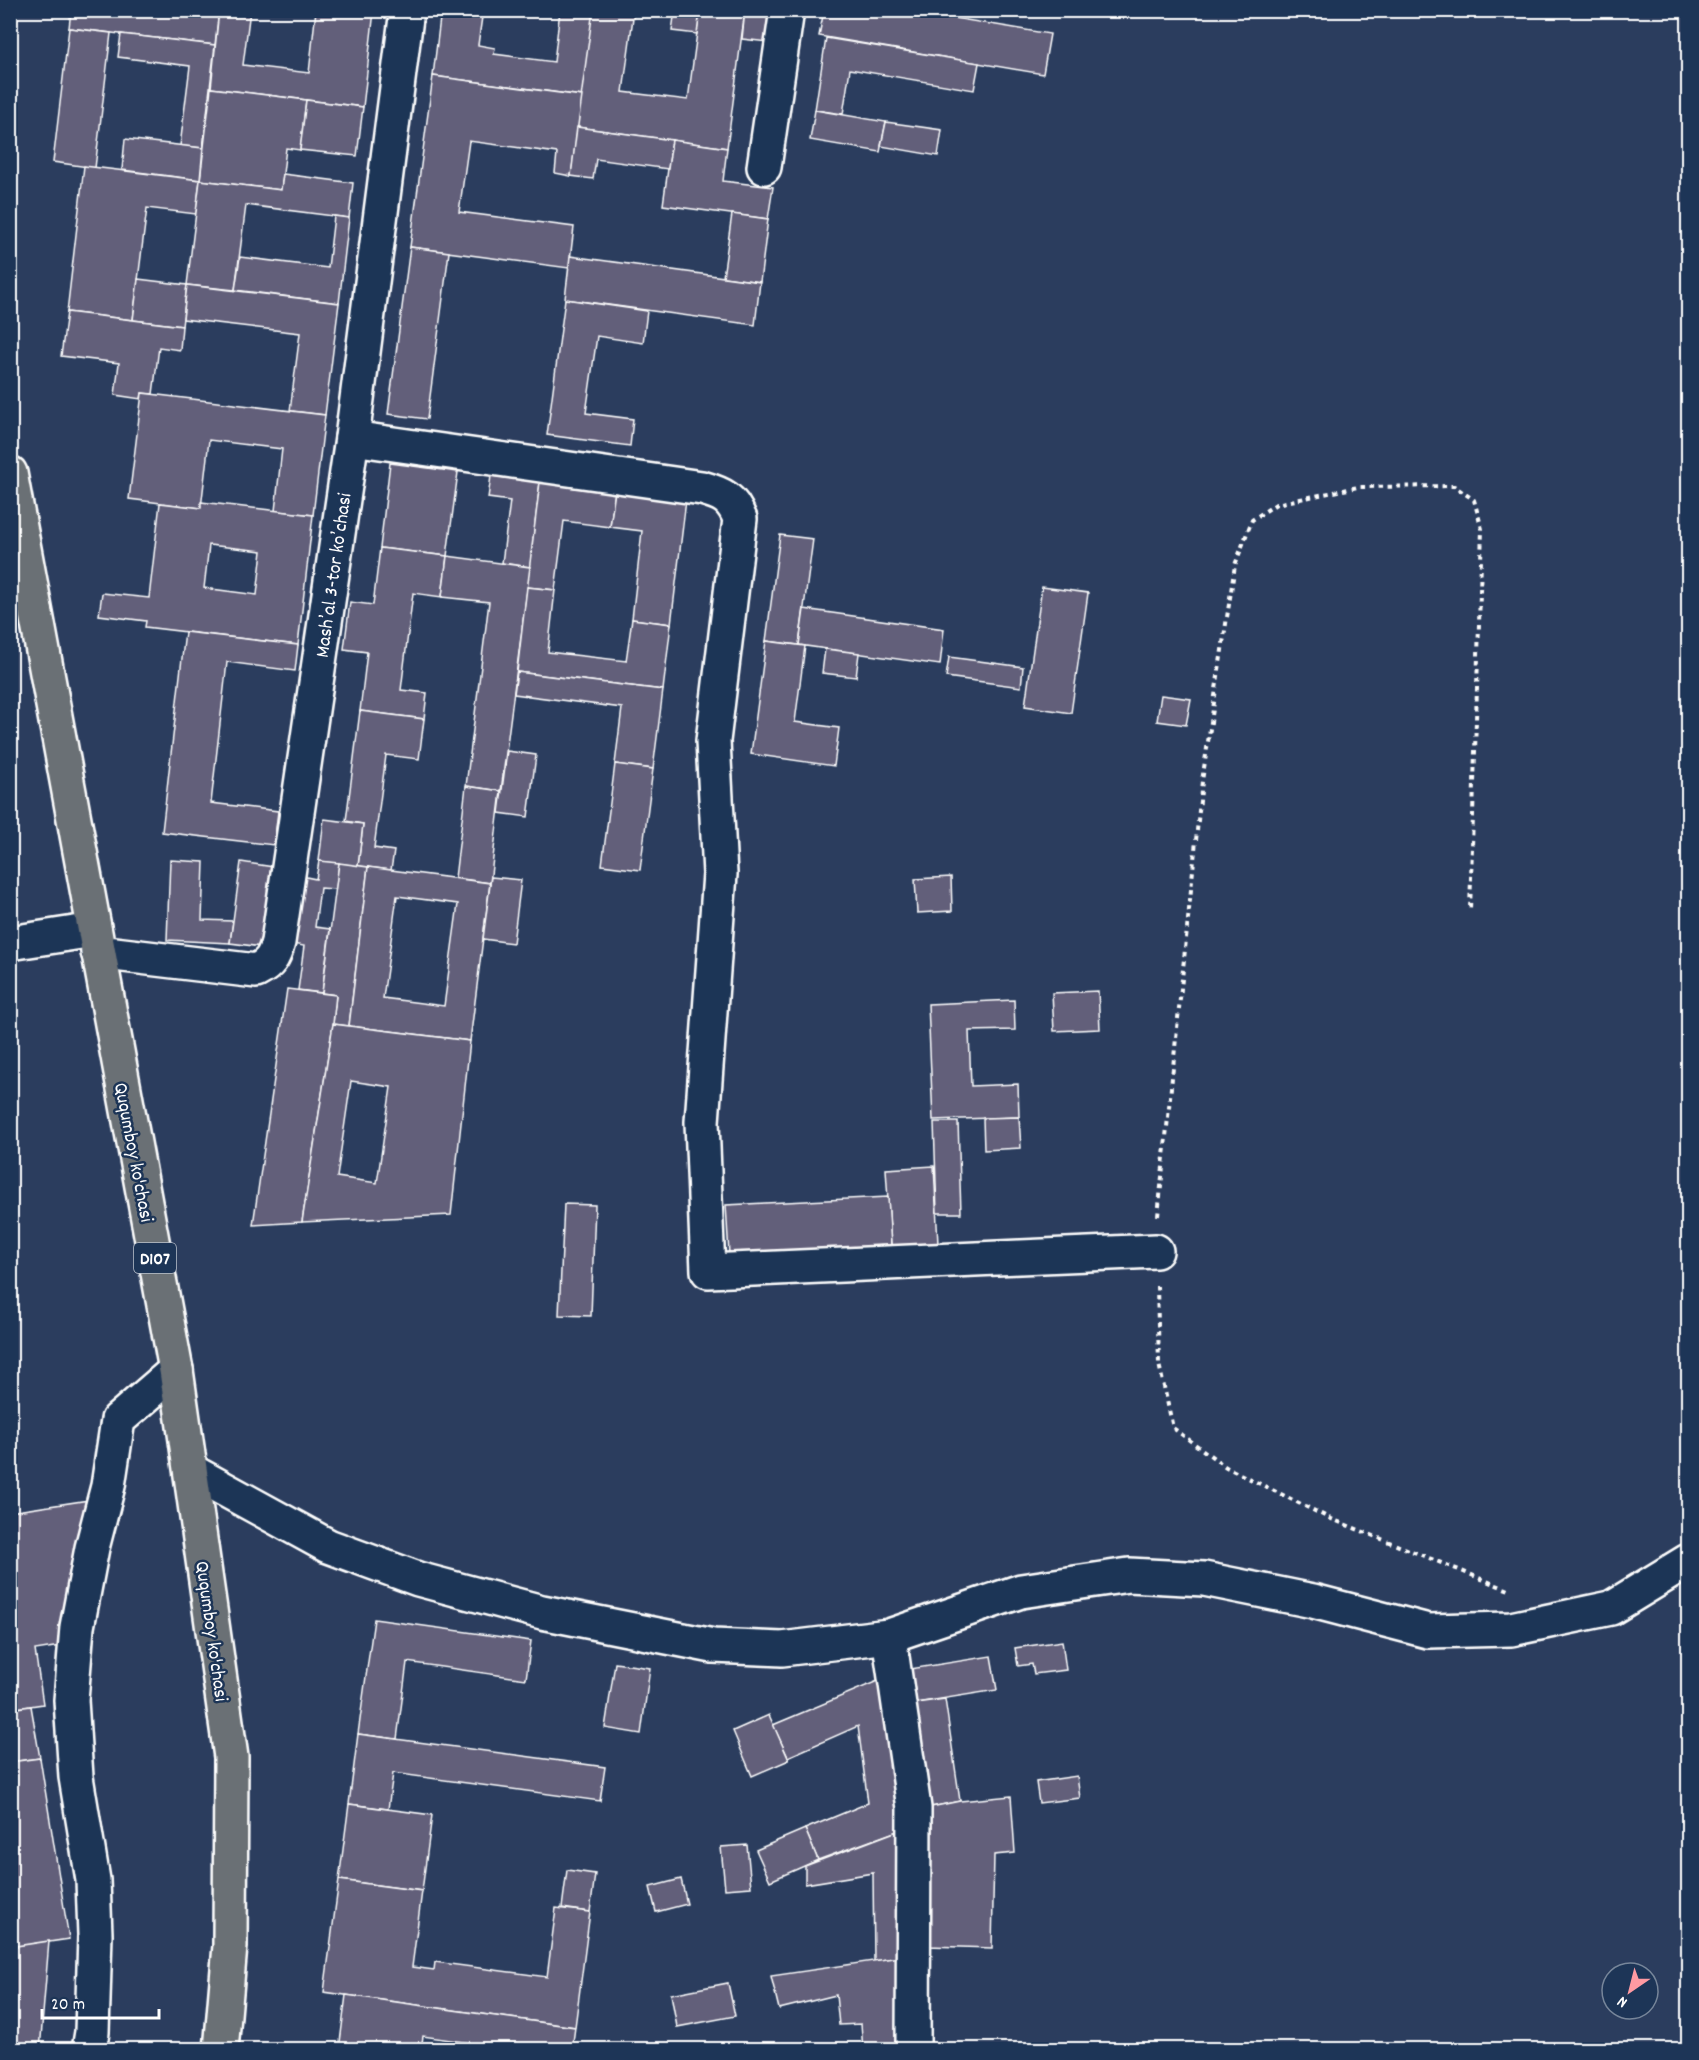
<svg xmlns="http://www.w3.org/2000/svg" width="1699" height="2060" viewBox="0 0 1699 2060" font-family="Dekko,sans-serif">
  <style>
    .building { fill: #625e7a; stroke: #fff; stroke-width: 1.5; fill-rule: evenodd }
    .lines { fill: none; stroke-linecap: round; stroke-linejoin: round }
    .minor-casing { stroke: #fff; stroke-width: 38 }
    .major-casing { stroke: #fff; stroke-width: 38 }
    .path { stroke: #fff; stroke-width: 4; stroke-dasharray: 4.5 4.5; stroke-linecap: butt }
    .minor { stroke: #1d3557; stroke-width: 33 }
    .major { stroke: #6a7074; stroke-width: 33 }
    .labels { text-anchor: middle; stroke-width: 5; stroke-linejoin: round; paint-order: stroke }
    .shield { fill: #1d3557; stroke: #bbc2cd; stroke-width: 1.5 }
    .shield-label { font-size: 18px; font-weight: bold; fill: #fff }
    .street-label { font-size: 20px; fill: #fff; stroke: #1d3557 }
  </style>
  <rect width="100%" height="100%" fill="#2b3d5e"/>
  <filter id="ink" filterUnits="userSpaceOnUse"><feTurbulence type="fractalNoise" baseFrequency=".0167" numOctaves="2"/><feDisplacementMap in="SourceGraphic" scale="12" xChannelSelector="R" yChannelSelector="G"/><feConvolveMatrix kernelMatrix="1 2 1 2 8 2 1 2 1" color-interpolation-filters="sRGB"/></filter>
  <g filter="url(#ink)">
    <!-- building -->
    <g class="building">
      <path d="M71,10H219L215,45L69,28Z"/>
      <path d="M219,10H250L243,65L309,73L316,10L374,11L363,107L211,88Z"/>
      <path d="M441,10H483L478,45L495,48L494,54L554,62L560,10L593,14L582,96L433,76Z"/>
      <path d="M593,10H634L623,92L688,100L700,10H745L727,148L577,127Z"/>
      <path d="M675,10H700L697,34L672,31Z"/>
      <path d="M745,10H772L768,42L742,39Z"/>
      <path d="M824,10H906L1050,34L1043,74L819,36Z"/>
      <path d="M69,28L111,33L95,168L53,162Z"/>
      <path d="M121,34L215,45L203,148L180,146L190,66L118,57Z"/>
      <path d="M826,38L979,63L974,90L850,69L843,114L815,110Z"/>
      <path d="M433,76L582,96L571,176L555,173L557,153L469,141L459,212L574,227L569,268L410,247Z"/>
      <path d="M211,88L306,100L300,150L286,148L281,190L200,180Z"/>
      <path d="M306,100L363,107L357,156L300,150Z"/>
      <path d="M815,110L886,122L880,152L810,140Z"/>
      <path d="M886,122L942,130L938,156L881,146Z"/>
      <path d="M577,127L672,140L668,169L596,159L593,179L571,176Z"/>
      <path d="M125,139L203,148L200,180L122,170Z"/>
      <path d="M672,140L727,148L723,181L773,187L768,219L663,205Z"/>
      <path d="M84,166L200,180L196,214L147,208L133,320L67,312Z"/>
      <path d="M283,174L353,183L349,218L246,205L235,290L187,285L200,180L281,190Z"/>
      <path d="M732,214L768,219L760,282L723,277Z"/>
      <path d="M334,216L349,218L339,303L235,290L240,257L328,268Z"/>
      <path d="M410,247L449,252L427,419L388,414Z"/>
      <path d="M570,256L760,282L755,325L565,299Z"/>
      <path d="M138,279L187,285L182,326L133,320Z"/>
      <path d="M187,285L339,303L325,415L290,411L300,333L183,319Z"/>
      <path d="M565,299L647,311L643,343L597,336L586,413L633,419L630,446L547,435Z"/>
      <path d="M67,312L182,326L180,350L159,347L153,394L142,393L141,399L115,395L119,363L61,356Z"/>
      <path d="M142,393L325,415L313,515L275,511L282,449L209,440L201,508L129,499Z"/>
      <path d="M390,463L458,472L447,556L380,548Z"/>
      <path d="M491,476L540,482L530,567L502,563L510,501L488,498Z"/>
      <path d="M540,482L615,491L610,527L564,521L555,590L527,587Z"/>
      <path d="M615,491L686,500L671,624L632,619L642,531L610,527Z"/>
      <path d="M201,502L313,515L298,645L145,627L146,621L99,615L102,593L149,598L160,503L201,508ZM209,545L262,551L257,595L204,588Z"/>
      <path d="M780,535L813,539L799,645L766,641Z"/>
      <path d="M380,548L447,556L442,597L413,593L401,690L427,693L424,719L360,711L367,652L344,649L350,602L373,605Z"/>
      <path d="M447,556L530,567L501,791L466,786L489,602L442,597Z"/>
      <path d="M527,587L555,590L548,652L626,661L632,619L671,624L663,690L517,672Z"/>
      <path d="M1042,587L1088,593L1071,713L1025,706Z"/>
      <path d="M804,609L944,629L940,665L799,645Z"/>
      <path d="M185,632L298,645L295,671L227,662L211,803L278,811L274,845L162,832Z"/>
      <path d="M766,641L805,646L795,722L839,728L834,766L751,754Z"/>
      <path d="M825,649L859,653L856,677L822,673Z"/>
      <path d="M949,657L1023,667L1021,687L946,677Z"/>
      <path d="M517,672L663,690L653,769L615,764L622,708L514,694Z"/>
      <path d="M1161,695L1191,699L1186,725L1157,721Z"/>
      <path d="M360,711L424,719L419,759L386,755L374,848L394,851L391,870L358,866L363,824L346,821Z"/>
      <path d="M507,751L536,755L528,817L499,813Z"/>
      <path d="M615,764L653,769L640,870L602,865Z"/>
      <path d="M466,786L501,791L490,883L455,878Z"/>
      <path d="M324,819L363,824L358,866L319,861Z"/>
      <path d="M170,860L204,862L202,920L233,921L230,943L167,940Z"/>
      <path d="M319,861L339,863L336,889L320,888L315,927L330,929L322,993L298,990L304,946L292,944L301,876L316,879Z"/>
      <path d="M241,862L280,868L270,948L230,943Z"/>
      <path d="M339,863L368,867L349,1026L333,1024L336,995L322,993Z"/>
      <path d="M368,867L490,883L470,1041L349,1026ZM397,896L458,904L444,1006L383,998Z"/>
      <path d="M491,877L521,880L513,943L483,939Z"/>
      <path d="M951,877L952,911L917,913L915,879Z"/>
      <path d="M287,989L336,995L333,1024L302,1222L253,1225Z"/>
      <path d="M1098,991L1100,1029L1054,1031L1052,993Z"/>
      <path d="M1014,1000L1015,1030L969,1031L971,1086L1018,1084L1019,1117L933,1120L928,1004Z"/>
      <path d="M333,1024L470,1041L451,1215L302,1222ZM351,1081L391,1087L377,1183L337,1177Z"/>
      <path d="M1019,1117L1021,1148L984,1150L983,1118Z"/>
      <path d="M934,1122H958L961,1213H937Z"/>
      <path d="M934,1166L938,1244L891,1246L886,1169Z"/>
      <path d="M888,1197L891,1246L729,1254L726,1205Z"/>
      <path d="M564,1204L595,1205L591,1316L559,1315Z"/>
      <path d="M89,1500L60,1646L35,1650L43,1704L10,1709V1512Z"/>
      <path d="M374,1619L531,1641L526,1679L407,1662L397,1739L358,1734Z"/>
      <path d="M1062,1641L1066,1670L1034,1674L1032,1664L1018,1666L1015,1648Z"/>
      <path d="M991,1656L997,1690L916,1703L910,1669Z"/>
      <path d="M615,1663L650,1668L641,1734L605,1728Z"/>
      <path d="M880,1680L900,1830L818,1860L805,1829L868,1803L858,1726L788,1757L773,1725Z"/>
      <path d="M945,1699L960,1801L931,1807L916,1703Z"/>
      <path d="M31,1706L40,1758L10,1762V1709Z"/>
      <path d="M769,1715L789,1760L752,1776L733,1731Z"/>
      <path d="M358,1734L605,1767L600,1801L393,1773L388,1809L349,1804Z"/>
      <path d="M40,1758L69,1939L16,1947L10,1912V1762Z"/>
      <path d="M1077,1776L1080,1798L1039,1803L1036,1782Z"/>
      <path d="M1011,1796L1015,1853L994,1855L992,1948L928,1946L931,1807L960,1801Z"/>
      <path d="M349,1804L432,1815L422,1891L339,1880Z"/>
      <path d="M805,1829L818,1860L770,1881L756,1850Z"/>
      <path d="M900,1830V1957L874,1961L873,1873L805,1884V1866Z"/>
      <path d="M747,1845L751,1887L725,1889L721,1847Z"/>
      <path d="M567,1870L595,1874L590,1912L562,1908Z"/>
      <path d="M681,1879L687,1904L656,1912L650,1887Z"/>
      <path d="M339,1880L422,1891L412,1967L434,1970L435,1962L547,1977L556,1908L590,1912L575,2027L324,1992Z"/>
      <path d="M49,1941L40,2050H10V1947Z"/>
      <path d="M900,1957L903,2050H863L861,2024L839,2025L836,1995L779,2009L771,1976Z"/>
      <path d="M728,1983L735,2016L677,2027L671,1994Z"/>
      <path d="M346,1995L575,2027L572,2050H520L423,2036L421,2050H339Z"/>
      <path d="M708,2045V2050H678L677,2048Z"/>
    </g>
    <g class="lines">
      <defs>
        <g id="minor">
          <path d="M764,167L787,10"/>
          <path d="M352,438L702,488C723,494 732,498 740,519L713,741L720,874L702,1122L708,1271L1156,1251"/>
          <path d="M10,943L94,930"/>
          <path d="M98,952L256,971C270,964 274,957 278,942L352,438L407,10"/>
          <path d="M191,1471L328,1546L418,1579L542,1612L713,1646L782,1649L889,1636L1021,1591L1129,1575L1204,1579L1313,1601L1428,1631L1511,1629L1611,1608L1688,1561"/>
          <path d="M889,1636L914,1808L913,2050"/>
          <path d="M89,2050L92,2032L95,1935L93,1880L76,1777L71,1700L77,1627L92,1548L108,1486L118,1420L176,1370"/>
        </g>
        <path id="major" d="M10,473L176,1370L231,1757L230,1946L221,2050"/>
      </defs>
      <!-- minor casing -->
      <use href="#minor" class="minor-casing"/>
      <!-- major casing -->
      <use href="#major" class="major-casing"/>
      <!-- path -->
      <g class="path">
        <path d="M1158,1216L1202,781L1235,565L1252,520L1276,504L1358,487L1454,486L1474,500L1482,529L1470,910"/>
        <path d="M1157,1286L1159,1364L1173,1428L1226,1467L1329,1518L1509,1590"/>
      </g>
      <!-- minor -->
      <use href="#minor" class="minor"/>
      <!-- major -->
      <use href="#major" class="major"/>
    </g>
  </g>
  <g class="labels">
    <!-- shield labels -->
    <rect class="shield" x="134" y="1243" width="42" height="30" rx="4.5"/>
    <g class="shield-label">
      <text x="155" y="1264">D107</text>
    </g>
    <!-- street labels -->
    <g class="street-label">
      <text transform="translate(332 575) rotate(-82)" y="7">Mashʼal 3-tor koʼchasi</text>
      <text transform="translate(135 1152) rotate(79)" y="7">Ququmboy ko'chasi</text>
      <text transform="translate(213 1631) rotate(82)" y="7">Ququmboy ko'chasi</text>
    </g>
  </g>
  <!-- margin -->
  <rect width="1699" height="2060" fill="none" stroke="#1d3557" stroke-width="36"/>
  <rect x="18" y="18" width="1663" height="2024" fill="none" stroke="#fff" stroke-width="2" filter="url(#ink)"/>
  <!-- north arrow -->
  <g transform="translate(1630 1991) rotate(215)"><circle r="28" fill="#1d3557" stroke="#77869a" stroke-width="1.5"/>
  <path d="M0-4.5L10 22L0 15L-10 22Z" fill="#ff9aa2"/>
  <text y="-9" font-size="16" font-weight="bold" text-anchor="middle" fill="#ffffff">N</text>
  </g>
  <!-- scale -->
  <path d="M42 2009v9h117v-9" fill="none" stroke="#ffffff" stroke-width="3"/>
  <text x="51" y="2009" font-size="18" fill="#ffffff" stroke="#1d3557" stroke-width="4.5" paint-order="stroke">20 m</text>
</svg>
